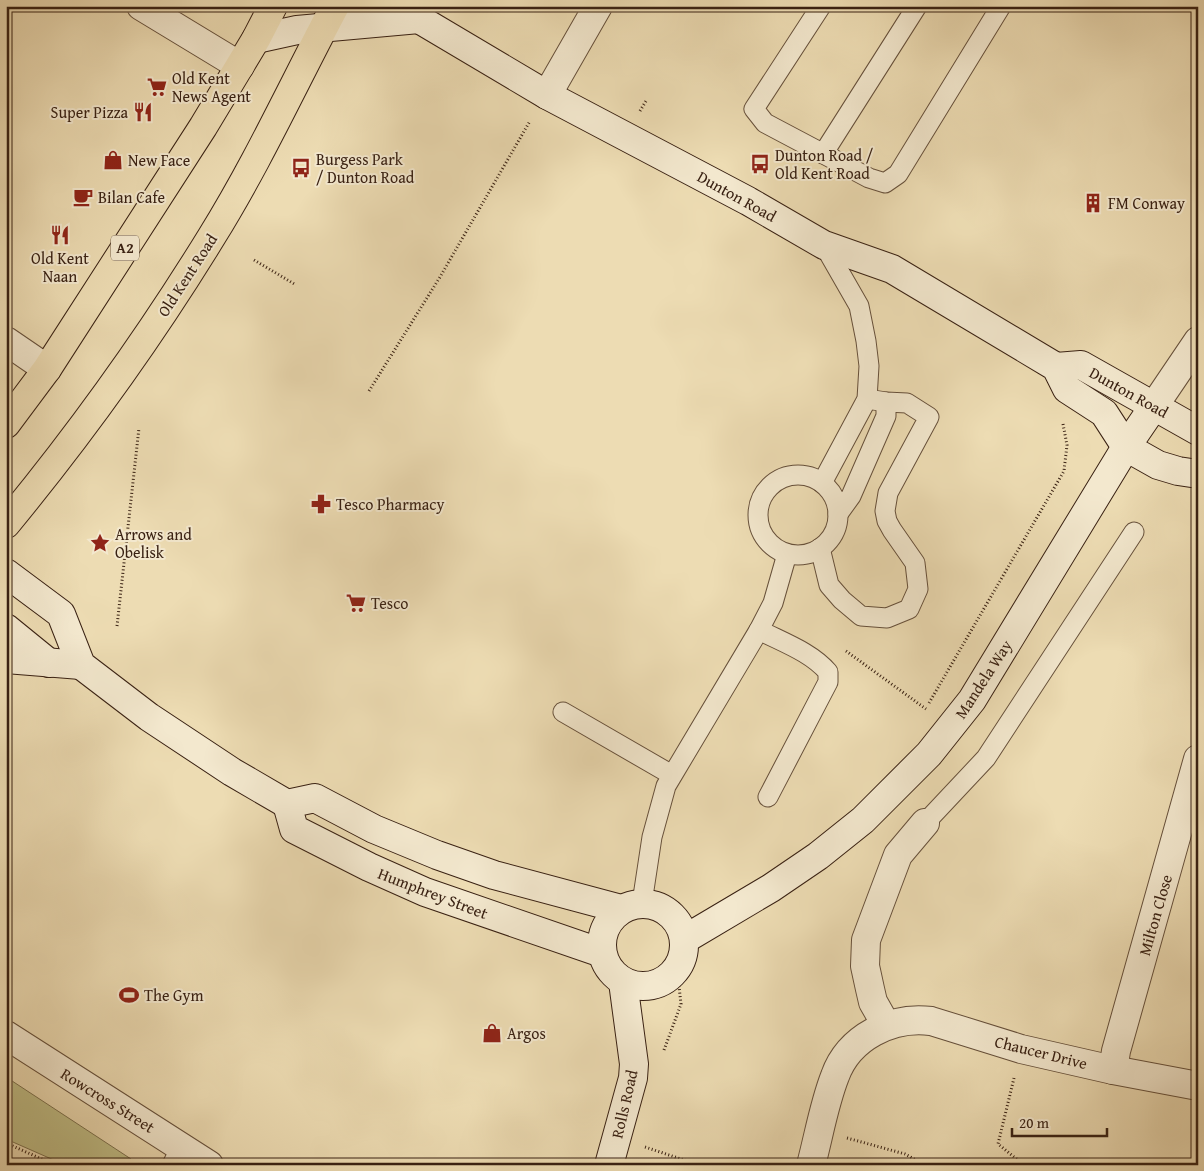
<svg xmlns="http://www.w3.org/2000/svg" width="1204" height="1171" viewBox="0 0 1204 1171" font-family="'Gentium Book Plus',serif">
  <style>
    .green { fill: #c0be87; stroke: #7c704d }
    .lines { fill: none; stroke-linecap: round; stroke-linejoin: round }
    .service-casing { stroke: #66503b; stroke-width: 21 }
    .minor-casing { stroke: #66503b; stroke-width: 30 }
    .tertiary-casing { stroke: #66503b; stroke-width: 30 }
    .secondary-casing { stroke: #392113; stroke-width: 30 }
    .trunk-casing { stroke: #392113; stroke-width: 30 }
    .path { stroke: #392113; stroke-width: 3; stroke-dasharray: 1 2.5; stroke-linecap: butt }
    .service { stroke: #f3e8ce; stroke-width: 19 }
    .minor { stroke: #f3e8ce; stroke-width: 28 }
    .tertiary { stroke: #f3e8ce; stroke-width: 28 }
    .secondary { stroke: #f3e8ce; stroke-width: 28 }
    .trunk { stroke: #eddcb3; stroke-width: 28 }
    .labels { text-anchor: middle; stroke-width: 4; stroke-linejoin: round; paint-order: stroke }
    .shield { fill: #f3e8ce; stroke: #715d4b; stroke-width: 1 }
    .shield-label { font-size: 15px; font-weight: bold; fill: #392113 }
    .poi-label { font-size: 16px; fill: #392113; stroke: #f3e8ce; text-anchor: start }
    .street-label { font-size: 16px; fill: #392113; stroke: #f3e8ce }
  </style>
  <rect width="100%" height="100%" fill="#eddcb3"/>
  <filter id="stains"><feTurbulence type="fractalNoise" baseFrequency=".004" numOctaves="4"/><feColorMatrix values="0 0 0 0 .2 0 0 0 0 .09 0 0 0 0 .02 0 0 0 .5 -.17"/></filter>
  <radialGradient id="worn" r=".72"><stop offset=".6" stop-color="#630" stop-opacity="0"/><stop offset="1" stop-color="#630" stop-opacity=".3"/></radialGradient>
  <!-- green -->
  <path class="green" d="M6,1077L131,1159L56,1161L6,1139Z"/>
  <g class="lines">
    <defs>
      <g id="service">
        <path d="M821,6L754,109L765,123L869,178L885,183L898,174L1001,6"/>
        <path d="M823,154L917,6"/>
        <circle cx="798" cy="515" r="40"/>
        <path d="M822,483L867,399L869,366L866,341L859,306L824,245"/>
        <path d="M838,514L851,496L886,416V402"/>
        <path d="M820,548L829,585L842,600L861,616L887,618L909,609L918,589L915,563L892,530L887,521L885,511L888,493L929,417L907,403L886,402L867,399"/>
        <path d="M759,630C782,642 811,652 828,672V682L768,797"/>
        <path d="M563,712L672,775"/>
        <path d="M925,823L986,758L1134,532"/>
        <path d="M642,903L652,837L666,786L759,630L773,603L787,554"/>
        <path d="M172,1165L181,1147"/>
      </g>
      <g id="minor">
        <path d="M141,6L240,66"/>
        <path d="M547,95L598,6"/>
        <path d="M6,341L47,369"/>
        <path d="M886,1025L873,1002L870,989L865,966L866,940L898,855L925,823"/>
        <path d="M6,1035L209,1165"/>
        <path d="M1113,1070L1116,1051L1198,759"/>
        <path d="M811,1165C819,1135 824,1104 835,1076C849,1037 892,1016 931,1021L1021,1049L1113,1070L1198,1086"/>
      </g>
      <path id="tertiary" d="M1154,406L1198,341"/>
      <g id="secondary">
        <path d="M411,6L419,19L547,95L748,201L824,245L892,269L1056,367L1067,389L1104,413L1126,447L1158,465L1178,471L1198,474"/>
        <path d="M256,39L297,30L419,19"/>
        <path d="M1056,367L1081,365L1198,431"/>
        <path d="M6,573L61,614L81,665L149,717L232,772L287,804L315,798L374,829L437,855L494,875L621,909"/>
        <path d="M6,628L49,663"/>
        <path d="M6,659L81,665"/>
        <path d="M287,804L294,829L369,867L425,892L602,953"/>
        <circle cx="643" cy="945" r="41"/>
        <path d="M685,939L771,888L818,856L863,820L929,754L972,700L1126,447L1154,406"/>
        <path d="M609,1165L633,1078L634,1064L623,982"/>
      </g>
      <g id="trunk">
        <path d="M6,424L47,369L203,127L256,39L273,6"/>
        <path d="M6,524C81,433 150,337 212,236C258,162 294,83 335,6"/>
      </g>
    </defs>
    <!-- service casing -->
    <use href="#service" class="service-casing"/>
    <!-- minor casing -->
    <use href="#minor" class="minor-casing"/>
    <!-- tertiary casing -->
    <use href="#tertiary" class="tertiary-casing"/>
    <!-- secondary casing -->
    <use href="#secondary" class="secondary-casing"/>
    <!-- trunk casing -->
    <use href="#trunk" class="trunk-casing"/>
    <!-- path -->
    <g class="path">
      <path d="M640,111L646,101"/>
      <path d="M254,260L296,285"/>
      <path d="M369,391L440,277L530,121"/>
      <path d="M117,626L139,428"/>
      <path d="M846,651L926,709"/>
      <path d="M929,703L1064,471L1067,445L1063,424"/>
      <path d="M664,1050L681,1004L677,969"/>
      <path d="M1014,1078L998,1144L1024,1165"/>
      <path d="M847,1138L905,1154L925,1165"/>
      <path d="M6,1143L55,1165"/>
      <path d="M645,1147L699,1165"/>
      <path d="M62,1165L138,1162L144,1160"/>
    </g>
    <!-- service -->
    <use href="#service" class="service"/>
    <!-- minor -->
    <use href="#minor" class="minor"/>
    <!-- tertiary -->
    <use href="#tertiary" class="tertiary"/>
    <!-- secondary -->
    <use href="#secondary" class="secondary"/>
    <!-- trunk -->
    <use href="#trunk" class="trunk"/>
  </g>
  <!-- icons -->
  <defs>
    <symbol id="supermarket-bare" viewBox="-9 -9 18 18"><path d="M-6-5.5h2.5l.6 2H6L4.5 2H-2.5L-4.4-4H-6ZM-1.5 3.2a1.3 1.3 0 1 0 .1 0ZM3 3.2a1.3 1.3 0 1 0 .1 0Z" fill="#8f2418" stroke="#f3e8ce" stroke-width="2.5" paint-order="stroke"/></symbol>
    <symbol id="restaurant-bare" viewBox="-9 -9 18 18"><path d="M-5-6h1v4h1v-4h1v4h1v-4h1v5L-1.5 .5V6h-2V.5L-5-1ZM5-6V6H3V1.5H1.5Q1.5-4 5-6Z" fill="#8f2418" stroke="#f3e8ce" stroke-width="2.5" paint-order="stroke"/></symbol>
    <symbol id="shop-bare" viewBox="-9 -9 18 18"><path d="M-5-2.5h2.3a2.7 3.5 0 0 1 5.4 0H5L5.5 6h-11ZM-1.5-2.5h3a1.5 2.3 0 0 0-3 0Z" fill="#8f2418" stroke="#f3e8ce" stroke-width="2.5" paint-order="stroke"/></symbol>
    <symbol id="bus-bare" viewBox="-9 -9 18 18"><path d="M-5-6H5V4H4V6H2V4H-2V6H-4V4H-5ZM-3.5-4V0h7V-4ZM-3.5 1.2v1.5H-2V1.2ZM2 1.2v1.5H3.5V1.2Z" fill="#8f2418" stroke="#f3e8ce" stroke-width="2.5" paint-order="stroke"/></symbol>
    <symbol id="cafe-bare" viewBox="-9 -9 18 18"><path d="M-5.5-4.5H6V0H3Q3 3.5 0 3.5H-2.5Q-5.5 3.5-5.5 0ZM3-3.2v2h1.7v-2ZM-6 4.5H4V6H-6Z" fill="#8f2418" stroke="#f3e8ce" stroke-width="2.5" paint-order="stroke"/></symbol>
    <symbol id="building-bare" viewBox="-9 -9 18 18"><path d="M-4-6H4V6H1V3H-1V6H-4ZM-2.5-4.3h1.7v1.8h-1.7ZM.8-4.3h1.7v1.8H.8ZM-2.5-1h1.7V.8h-1.7ZM.8-1h1.7V.8H.8Z" fill="#8f2418" stroke="#f3e8ce" stroke-width="2.5" paint-order="stroke"/></symbol>
    <symbol id="pharmacy-bare" viewBox="-9 -9 18 18"><path d="M-2-6h4v4h4v4h-4v4h-4v-4h-4v-4h4Z" fill="#8f2418" stroke="#f3e8ce" stroke-width="2.5" paint-order="stroke"/></symbol>
    <symbol id="sight-bare" viewBox="-9 -9 18 18"><path d="M0-6L1.8-2.2L6-1.7L2.9 1.2L3.7 5.4L0 3.3L-3.7 5.4L-2.9 1.2L-6-1.7L-1.8-2.2Z" fill="#8f2418" stroke="#f3e8ce" stroke-width="2.5" paint-order="stroke"/></symbol>
    <symbol id="stadium-bare" viewBox="-9 -9 18 18"><path d="M0-5a6.5 5 0 1 0 0 10a6.5 5 0 1 0 0-10ZM-3.5-1.8h7v3.6h-7Z" fill="#8f2418" stroke="#f3e8ce" stroke-width="2.5" paint-order="stroke"/></symbol>
  </defs>
  <g fill-rule="evenodd">
    <use href="#supermarket-bare" x="143" y="73" width="28" height="28"/>
    <use href="#restaurant-bare" x="129" y="98" width="28" height="28"/>
    <use href="#shop-bare" x="99" y="146" width="28" height="28"/>
    <use href="#bus-bare" x="746" y="150" width="28" height="28"/>
    <use href="#bus-bare" x="287" y="154" width="28" height="28"/>
    <use href="#cafe-bare" x="69" y="183" width="28" height="28"/>
    <use href="#building-bare" x="1079" y="189" width="28" height="28"/>
    <use href="#restaurant-bare" x="46" y="221" width="28" height="28"/>
    <use href="#pharmacy-bare" x="307" y="490" width="28" height="28"/>
    <use href="#sight-bare" x="86" y="529" width="28" height="28"/>
    <use href="#supermarket-bare" x="342" y="589" width="28" height="28"/>
    <use href="#stadium-bare" x="115" y="981" width="28" height="28"/>
    <use href="#shop-bare" x="478" y="1019" width="28" height="28"/>
  </g>
  <g class="labels">
    <!-- shield labels -->
    <rect class="shield" x="111" y="235.5" width="28" height="25" rx="4"/>
    <g class="shield-label">
      <text x="125" y="253">A2</text>
    </g>
    <!-- poi labels -->
    <g class="poi-label">
      <text x="172" y="84">Old Kent<tspan x="172" dy="18">News Agent</tspan></text>
      <text x="128" y="118" text-anchor="end">Super Pizza</text>
      <text x="775" y="161">Dunton Road /<tspan x="775" dy="18">Old Kent Road</tspan></text>
      <text x="316" y="165">Burgess Park<tspan x="316" dy="18">/ Dunton Road</tspan></text>
      <text x="128" y="166">New Face</text>
      <text x="98" y="203">Bilan Cafe</text>
      <text x="1108" y="209">FM Conway</text>
      <text x="60" y="264" text-anchor="middle">Old Kent<tspan x="60" dy="18">Naan</tspan></text>
      <text x="336" y="510">Tesco Pharmacy</text>
      <text x="115" y="540">Arrows and<tspan x="115" dy="18">Obelisk</tspan></text>
      <text x="371" y="609">Tesco</text>
      <text x="144" y="1001">The Gym</text>
      <text x="507" y="1039">Argos</text>
    </g>
    <!-- street labels -->
    <g class="street-label">
      <text transform="translate(737 196) rotate(29)" y="6">Dunton Road</text>
      <text transform="translate(187 275) rotate(-57)" y="6">Old Kent Road</text>
      <text transform="translate(1129 392) rotate(29)" y="6">Dunton Road</text>
      <text transform="translate(983 679) rotate(-57)" y="6">Mandela Way</text>
      <text transform="translate(433 893) rotate(21)" y="6">Humphrey Street</text>
      <text transform="translate(1155 915) rotate(-74)" y="6">Milton Close</text>
      <text transform="translate(1041 1052) rotate(14)" y="6">Chaucer Drive</text>
      <text transform="translate(108 1100) rotate(32)" y="6">Rowcross Street</text>
      <text transform="translate(624 1104) rotate(-77)" y="6">Rolls Road</text>
    </g>
  </g>
  <!-- margin -->
  <rect width="1204" height="1171" fill="none" stroke="#eddcb3" stroke-width="25"/>
  <rect x="8" y="8" width="1189" height="1156" fill="none" stroke="#392113" stroke-width="2.5"/>
  <rect x="12" y="12" width="1179" height="1146" fill="none" stroke="#392113"/>
  <!-- scale -->
  <path d="M1012 1128v8h95v-8" fill="none" stroke="#392113" stroke-width="2.5"/>
  <text x="1019" y="1128" font-size="15" fill="#392113" stroke="#f3e8ce" stroke-width="4" paint-order="stroke">20 m</text>
  <rect width="100%" height="100%" filter="url(#stains)"/>
  <rect width="100%" height="100%" fill="url(#worn)"/>
</svg>
